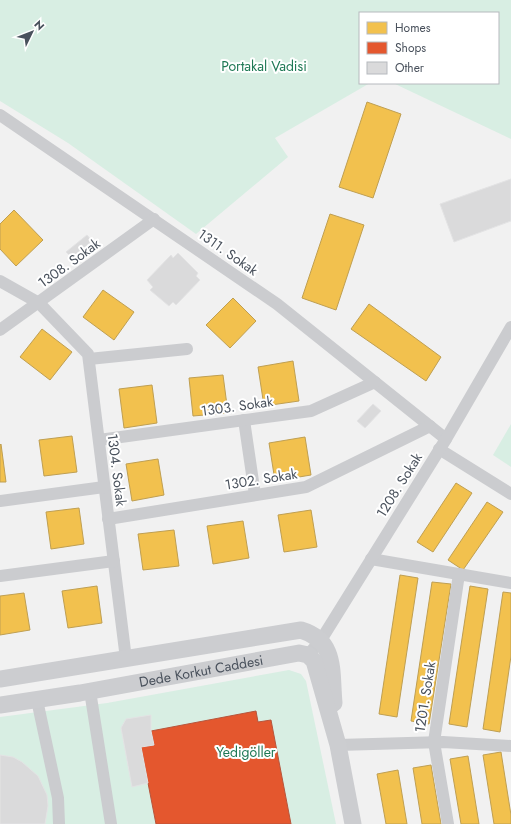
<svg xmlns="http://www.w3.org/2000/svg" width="511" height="824" viewBox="0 0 511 824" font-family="Jost,sans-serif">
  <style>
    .green { fill: #d8eee3 }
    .homes { fill: #f2c14e; stroke: #bf9f52 }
    .shops { fill: #e4572e; stroke: #b6553c }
    .building { fill: #dadadb; stroke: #e3e3e4 }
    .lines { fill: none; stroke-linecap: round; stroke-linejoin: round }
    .minor { stroke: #cbcccf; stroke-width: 12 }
    .secondary { stroke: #cccdd0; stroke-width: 17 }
    .labels { text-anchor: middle; stroke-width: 4; stroke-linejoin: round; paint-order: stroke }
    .park-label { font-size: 14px; fill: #1f7955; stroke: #fff }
    .street-label { font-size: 14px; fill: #49515c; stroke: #fff }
  </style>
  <rect width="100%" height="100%" fill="#f1f1f1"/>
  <!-- green -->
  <g class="green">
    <path d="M0,0H511V139L393,83H498V13H360V83H370L275,138L288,157L196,234L68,143L0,101Z"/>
    <path d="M511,424V467L493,455Z"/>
    <path d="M289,670L301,674L306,681L336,824H0V717L107,703Z"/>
  </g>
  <!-- homes -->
  <g class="homes">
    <path d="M367,102L401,114L373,198L339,187Z"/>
    <path d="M14,210L43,240L16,266L0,249V224Z"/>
    <path d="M330,214L364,225L336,310L302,298Z"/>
    <path d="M103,290L134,312L114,340L83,317Z"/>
    <path d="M233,298L256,321L230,348L206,325Z"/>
    <path d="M369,304L441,357L426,381L351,329Z"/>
    <path d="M42,329L72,352L50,380L20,357Z"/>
    <path d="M293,361L299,401L264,406L258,367Z"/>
    <path d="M223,375L228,413L193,416L189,378Z"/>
    <path d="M152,385L157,423L124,428L119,389Z"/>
    <path d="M72,436L77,472L44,476L39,440Z"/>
    <path d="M305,437L311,475L275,481L269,443Z"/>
    <path d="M1,444L6,482H0V445Z"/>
    <path d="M158,459L164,495L132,501L126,464Z"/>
    <path d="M456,483L472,493L433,552L417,542Z"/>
    <path d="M487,502L503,512L463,570L448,560Z"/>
    <path d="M79,508L84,544L51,549L46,512Z"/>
    <path d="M311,510L317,547L284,552L278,515Z"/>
    <path d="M243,521L249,558L213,564L207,526Z"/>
    <path d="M174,530L179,566L143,570L138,534Z"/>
    <path d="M400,575L418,578L397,717L379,714Z"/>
    <path d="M432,582L451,584L429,724L411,721Z"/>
    <path d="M97,586L102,623L68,628L62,591Z"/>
    <path d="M470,586L488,589L467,727L449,724Z"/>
    <path d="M503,592L511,593V656L500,732L483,729Z"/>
    <path d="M24,593L30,630L0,635V596Z"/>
    <path d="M501,752L511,815V824H494L483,755Z"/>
    <path d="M468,756L479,824H461L450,759Z"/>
    <path d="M431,765L441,824H422L413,768Z"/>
    <path d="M398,770L407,824H386L377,774Z"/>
  </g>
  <!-- shops -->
  <path class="shops" d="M256,711L258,722L271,720L291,824H156L141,747L154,745L151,731Z"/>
  <!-- building -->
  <g class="building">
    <path d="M511,179V221L454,242L440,204Z"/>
    <path d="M87,235L92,241L72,258L66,252Z"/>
    <path d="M178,253L198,273L196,276L200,280L176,305L173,302L169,306L150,290L153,287L147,280L171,255L173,258Z"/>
    <path d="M373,404L381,411L365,428L357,421Z"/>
    <path d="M151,715V731L154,745L141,747L148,783L132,787L121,728L126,719Z"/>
    <path d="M0,755L13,757L22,762L38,776L47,795L48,806L45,824H0Z"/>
  </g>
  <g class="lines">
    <!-- minor -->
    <g class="minor">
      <path d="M0,115L277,304L446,439"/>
      <path d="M0,281L39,303L88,354L126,659"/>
      <path d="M0,330L154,219"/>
      <path d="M89,359L187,349"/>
      <path d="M244,420L255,495"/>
      <path d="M99,440L311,411L375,382"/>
      <path d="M439,449L511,494"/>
      <path d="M0,501L104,487"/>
      <path d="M108,519L306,487L430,426"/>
      <path d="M371,559L511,583"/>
      <path d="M0,576L114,561"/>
      <path d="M308,655L321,640L446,439L511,327"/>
      <path d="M90,691L111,824"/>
      <path d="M37,700L58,798L59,824"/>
      <path d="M338,745L443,742L511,746"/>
      <path d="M448,824L434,742L459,574"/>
    </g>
    <!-- secondary -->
    <g class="secondary">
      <path d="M0,679L301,630C337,641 331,671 334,703"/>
      <path id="s1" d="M0,705L80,693L299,653L308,655L314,661L338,745L353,824"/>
    </g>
  </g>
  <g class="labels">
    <!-- park labels -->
    <g class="park-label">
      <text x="264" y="71">Portakal Vadisi</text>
      <text x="246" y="757">Yedigöller</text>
    </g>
    <!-- street labels -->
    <g class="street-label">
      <text transform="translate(228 252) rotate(35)" y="5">1311. Sokak</text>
      <text transform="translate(69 263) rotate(-36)" y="5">1308. Sokak</text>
      <text transform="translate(237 406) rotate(-8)" y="5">1303. Sokak</text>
      <text transform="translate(117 470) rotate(83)" y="5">1304. Sokak</text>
      <text transform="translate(261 479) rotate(-9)" y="5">1302. Sokak</text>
      <text transform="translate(399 485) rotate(-58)" y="5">1208. Sokak</text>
      <text dy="5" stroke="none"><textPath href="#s1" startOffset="204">Dede Korkut Caddesi</textPath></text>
      <text transform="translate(425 697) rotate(-81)" y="5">1201. Sokak</text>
    </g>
  </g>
  <!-- legend -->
  <rect x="359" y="12" width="140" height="72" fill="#ffffff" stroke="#b6b9be"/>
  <rect x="367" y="22" width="20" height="12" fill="#f2c14e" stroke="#b6b9be"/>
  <text x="395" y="32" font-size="12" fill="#49515c">Homes</text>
  <rect x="367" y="42" width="20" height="12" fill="#e4572e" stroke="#b6b9be"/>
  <text x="395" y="52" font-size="12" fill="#49515c">Shops</text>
  <rect x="367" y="62" width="20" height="12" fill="#dadadb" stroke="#b6b9be"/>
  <text x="395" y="72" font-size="12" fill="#49515c">Other</text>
  <!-- north arrow -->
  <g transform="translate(32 32) rotate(47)" stroke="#ffffff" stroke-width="3" paint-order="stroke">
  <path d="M0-3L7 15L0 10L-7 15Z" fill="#49515c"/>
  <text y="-6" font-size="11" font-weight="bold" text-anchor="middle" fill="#49515c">N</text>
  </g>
</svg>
